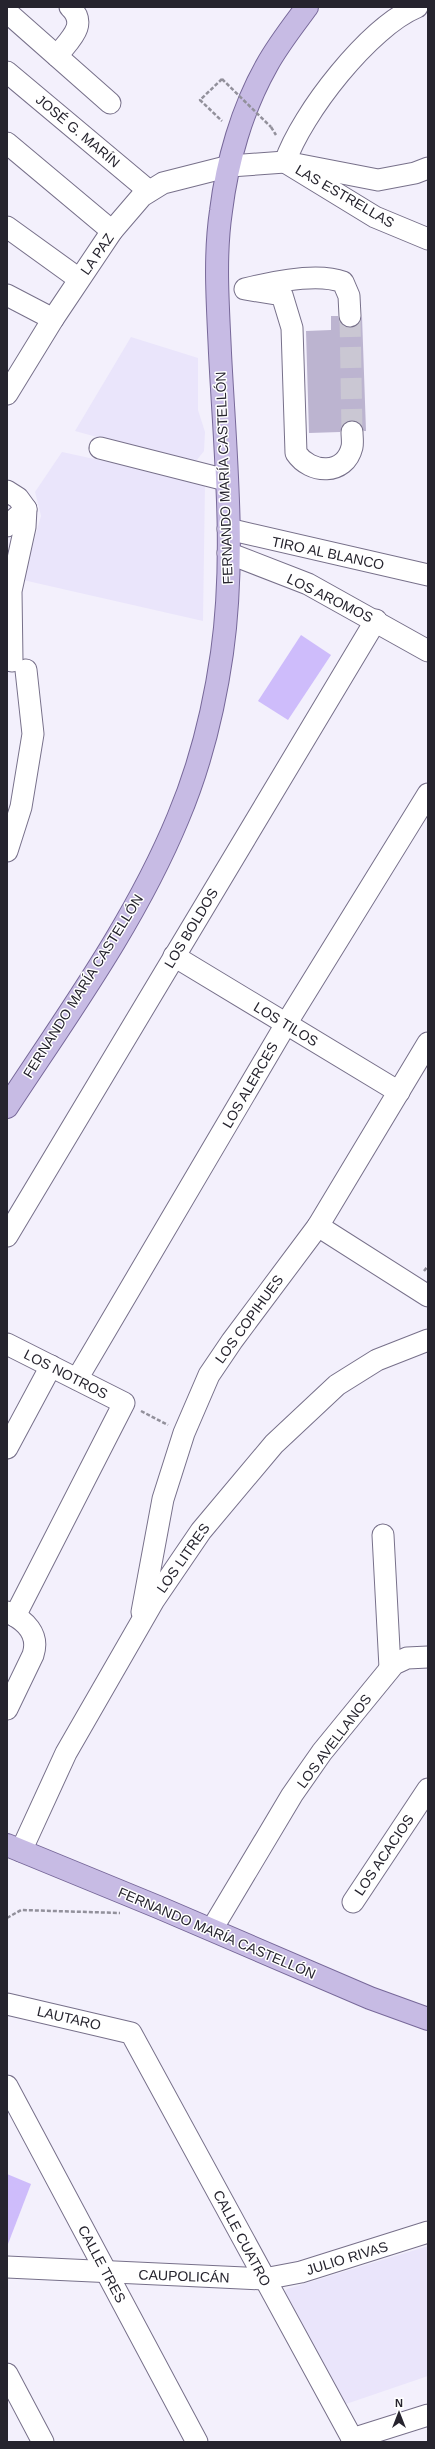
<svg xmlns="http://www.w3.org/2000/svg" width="435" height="2449" viewBox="0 0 435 2449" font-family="Helvetica,sans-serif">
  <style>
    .built { fill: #eae5fb }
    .green { fill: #cebcfb }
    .building { fill: #bcb4d0 }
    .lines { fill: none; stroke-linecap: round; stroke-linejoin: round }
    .minor-tunnel { stroke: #cac7d3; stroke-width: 21; stroke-dasharray: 21 10; stroke-linecap: butt }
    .minor-casing { stroke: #77708a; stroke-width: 23 }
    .major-casing { stroke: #776899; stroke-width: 24 }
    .path { stroke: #92909b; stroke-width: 2.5; stroke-dasharray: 4 2; stroke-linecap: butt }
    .minor { stroke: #fff; stroke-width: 21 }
    .major { stroke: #c7bbe4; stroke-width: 22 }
    .path-bridge { stroke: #92909b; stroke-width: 2.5; stroke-dasharray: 4 2; stroke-linecap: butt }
    .labels { text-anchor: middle; stroke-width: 3; stroke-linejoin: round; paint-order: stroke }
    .street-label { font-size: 14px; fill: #26242e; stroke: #fff }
  </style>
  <rect width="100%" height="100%" fill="#f3f0fc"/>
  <!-- built -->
  <g class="built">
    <path d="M131,337L198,358V410L205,432L204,451L196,461L191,463L75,431Z"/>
    <path d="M62,452L205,483L203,621L23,580L41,516L35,492Z"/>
    <path d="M428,2246V2376L346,2404L283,2294L287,2289Z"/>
  </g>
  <!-- green -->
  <g class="green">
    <path d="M301,635L331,655L288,720L258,701Z"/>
    <path d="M7,2174L31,2184L8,2244H7Z"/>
  </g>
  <!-- building -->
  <path class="building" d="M331,316H338L340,323L350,328L357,326L362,316L366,431H364L358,422L351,420L342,426L340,432L309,433L306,331L331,330Z"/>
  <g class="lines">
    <!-- minor-tunnel -->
    <path class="minor-tunnel" d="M350,316L352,432"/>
    <defs>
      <g id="minor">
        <path d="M417,7C369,27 302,113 285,162L375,217L428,239"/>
        <path d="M7,12L110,103"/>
        <path d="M57,56C69,40 89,25 70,7"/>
        <path d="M7,72L149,191"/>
        <path d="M7,143L112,231"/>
        <path d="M7,227L79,279"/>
        <path d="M7,295L53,319"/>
        <path d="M350,316L349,296L343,282C317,272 272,282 245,289L282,295L292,328L296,453C310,474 345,476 352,447C353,442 352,437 352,432"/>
        <path d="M7,394L53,319L112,231L142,196L163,183L230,166L285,162L378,180L415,173L428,168"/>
        <path d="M100,448L226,480"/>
        <path d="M7,491L18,498L26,509L25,527L11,591L12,661"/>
        <path d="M7,526L26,509"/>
        <path d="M228,529L428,575"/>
        <path d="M228,553L308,584L428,651"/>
        <path d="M7,851L21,807L33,734L26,670"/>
        <path d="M174,956L399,1092"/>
        <path d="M318,1226L428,1296"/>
        <path d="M7,1236L376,620"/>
        <path d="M7,1344L124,1403L15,1616"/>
        <path d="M77,1379L286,1024L428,794"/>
        <path d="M7,1448L51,1366"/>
        <path d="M383,1535L390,1668"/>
        <path d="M7,1612C25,1620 40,1634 33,1655L7,1709"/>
        <path d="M142,1612L163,1499L184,1433L209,1375L232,1341L318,1226L428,1043"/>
        <path d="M21,1851L66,1753L154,1600L201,1531L274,1444L337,1385L377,1360L428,1340"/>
        <path d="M353,1902L428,1789"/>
        <path d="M212,1929L292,1795L322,1752L394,1664L407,1658L428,1657"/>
        <path d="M7,2004L131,2033L354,2442"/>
        <path d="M7,2086L197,2442"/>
        <path d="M7,2267L264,2279L301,2272L428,2232"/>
        <path d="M7,2374L43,2442"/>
        <path d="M352,2439L428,2415"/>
      </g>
      <g id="major">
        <path d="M7,1107C68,1014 135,922 178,818C200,766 214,709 222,653C236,554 225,452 220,353C218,306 214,258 221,211C227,162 242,109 267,65C278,45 293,26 307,7"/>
        <path d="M7,1845L158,1907L370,1998L428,2019"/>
      </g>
    </defs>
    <!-- minor casing -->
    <use href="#minor" class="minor-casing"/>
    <!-- major casing -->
    <use href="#major" class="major-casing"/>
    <!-- path -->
    <g class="path">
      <path d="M222,79L200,100L222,121"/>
      <path d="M271,127L276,135"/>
      <path d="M424,1271L428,1266"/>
      <path d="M141,1411L168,1425"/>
      <path d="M7,1918L21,1910L120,1913"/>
    </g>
    <!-- minor -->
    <use href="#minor" class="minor"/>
    <!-- major -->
    <use href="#major" class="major"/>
    <!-- path-bridge -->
    <path class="path-bridge" d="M222,79L271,127"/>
  </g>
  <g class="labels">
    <!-- street labels -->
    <g class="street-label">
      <text transform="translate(78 131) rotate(40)" y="5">JOSÉ G. MARÍN</text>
      <text transform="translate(345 196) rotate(30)" y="5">LAS ESTRELLAS</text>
      <text transform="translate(97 254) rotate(-55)" y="5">LA PAZ</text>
      <text transform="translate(224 478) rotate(-92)" y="5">FERNANDO MARÍA CASTELLÓN</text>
      <text transform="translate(328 553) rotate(12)" y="5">TIRO AL BLANCO</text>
      <text transform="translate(330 598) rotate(26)" y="5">LOS AROMOS</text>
      <text transform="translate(191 928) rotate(-59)" y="5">LOS BOLDOS</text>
      <text transform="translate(83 986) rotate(-58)" y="5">FERNANDO MARÍA CASTELLÓN</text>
      <text transform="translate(286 1024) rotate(31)" y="5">LOS TILOS</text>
      <text transform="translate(250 1085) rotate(-60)" y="5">LOS ALERCES</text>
      <text transform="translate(249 1319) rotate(-54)" y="5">LOS COPIHUES</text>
      <text transform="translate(66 1374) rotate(27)" y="5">LOS NOTROS</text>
      <text transform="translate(183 1558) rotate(-55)" y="5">LOS LITRES</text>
      <text transform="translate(334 1741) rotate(-53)" y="5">LOS AVELLANOS</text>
      <text transform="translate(384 1855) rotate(-56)" y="5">LOS ACACIOS</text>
      <text transform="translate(217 1933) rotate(23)" y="5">FERNANDO MARÍA CASTELLÓN</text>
      <text transform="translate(69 2018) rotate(13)" y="5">LAUTARO</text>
      <text transform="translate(242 2238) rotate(62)" y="5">CALLE CUATRO</text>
      <text transform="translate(347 2258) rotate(-17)" y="5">JULIO RIVAS</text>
      <text transform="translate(102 2264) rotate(62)" y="5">CALLE TRES</text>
      <text transform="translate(184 2276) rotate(2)" y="5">CAUPOLICÁN</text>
    </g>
  </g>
  <!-- border -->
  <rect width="435" height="2449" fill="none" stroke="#26242e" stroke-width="16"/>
  <!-- north arrow -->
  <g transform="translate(399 2413)" stroke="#ffffff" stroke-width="3" paint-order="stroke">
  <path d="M0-3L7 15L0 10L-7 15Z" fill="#26242e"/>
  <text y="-6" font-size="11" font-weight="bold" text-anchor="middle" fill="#26242e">N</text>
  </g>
</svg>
